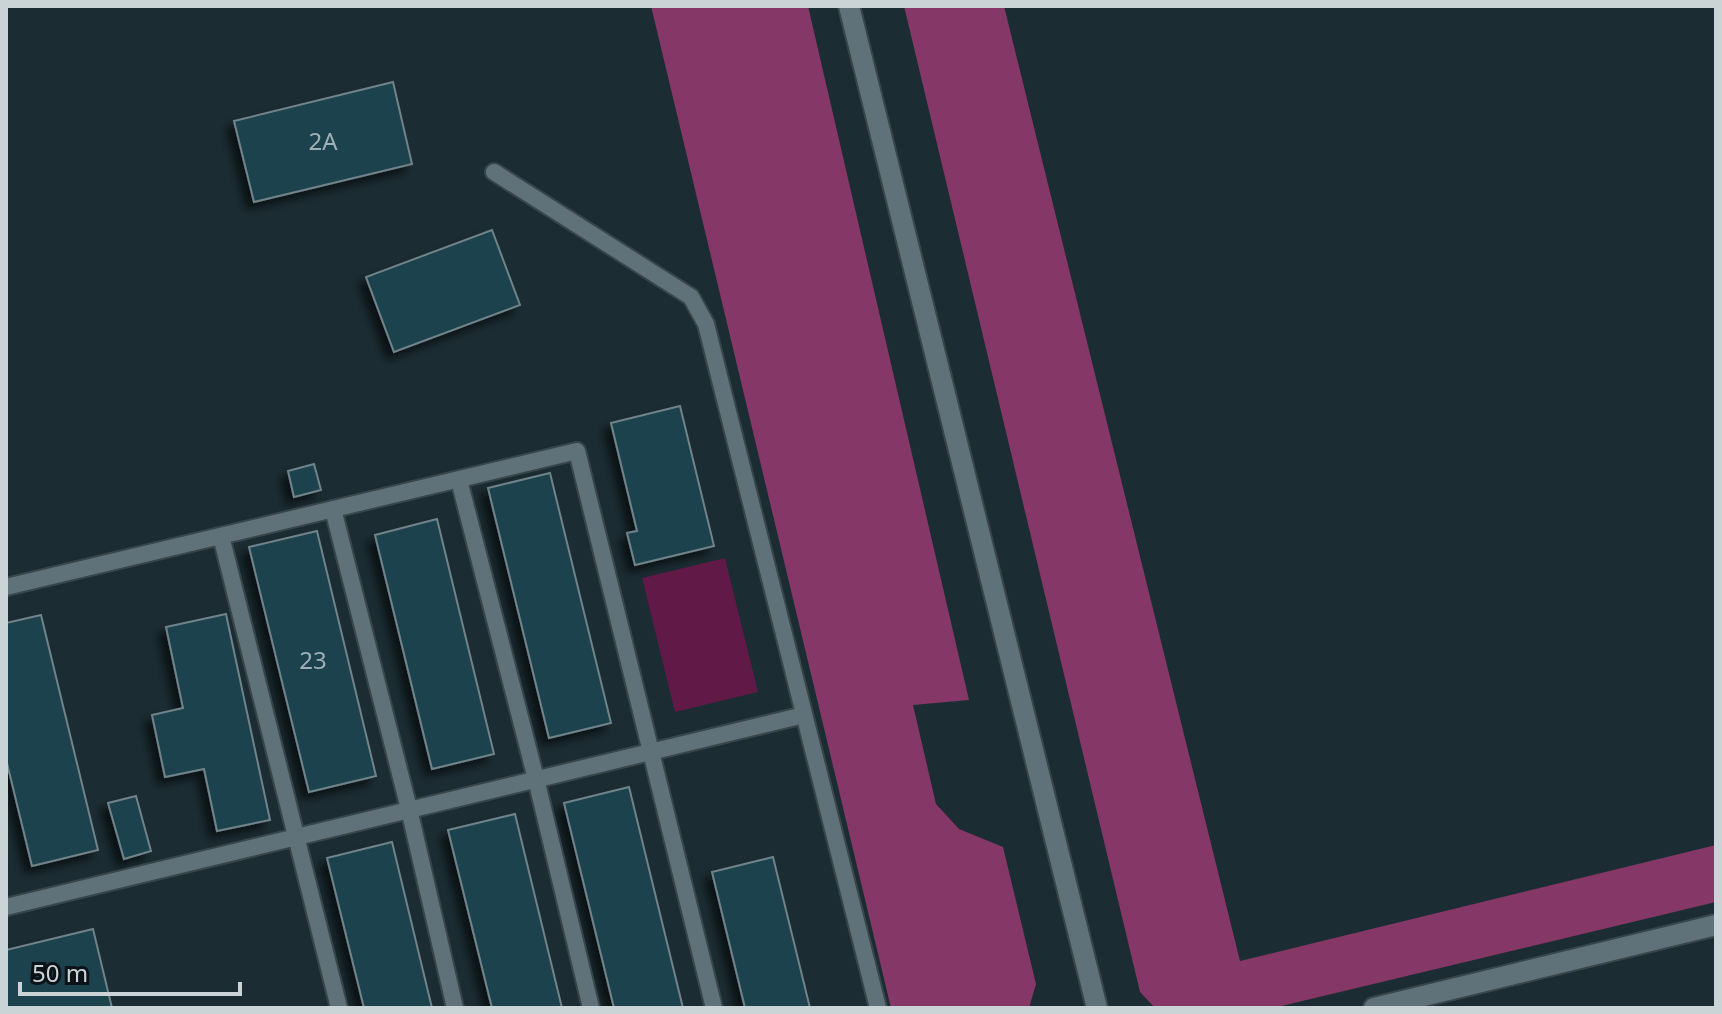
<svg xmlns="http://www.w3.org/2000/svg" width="1722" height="1014" viewBox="0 0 1722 1014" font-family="'Noto Sans',sans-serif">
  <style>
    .green { fill: #611948 }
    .forest { fill: #853767 }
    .building { fill: #1b424e; stroke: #708389; stroke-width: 2; filter: url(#shadow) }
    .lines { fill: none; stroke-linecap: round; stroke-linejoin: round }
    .lane-casing { stroke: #38464a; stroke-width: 20 }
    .street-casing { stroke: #38464a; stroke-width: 24 }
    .secondary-casing { stroke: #38464a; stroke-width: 24 }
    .lane { stroke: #607279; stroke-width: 16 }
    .street { stroke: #607279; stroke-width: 20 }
    .secondary { stroke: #607279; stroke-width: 20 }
    .labels { text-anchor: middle; stroke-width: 8; stroke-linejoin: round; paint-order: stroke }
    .number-label { font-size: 24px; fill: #9eb0b5 }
  </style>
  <defs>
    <filter id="shadow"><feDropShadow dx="-7" dy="7" stdDeviation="4" flood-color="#0009"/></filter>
  </defs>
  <rect width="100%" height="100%" fill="#1b2c32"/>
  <!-- green -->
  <path class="green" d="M725,558L758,692L675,712L642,578Z"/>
  <!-- forest -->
  <g class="forest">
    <path d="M651,6H808L969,700L913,705L936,804L959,829L1003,847L1036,984L1029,1008H891Z"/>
    <path d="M904,6H1004L1240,961L1716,845V902L1273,1008H1155L1140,992Z"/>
  </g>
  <!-- building -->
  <g class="building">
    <path d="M393,82L412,164L254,202L234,121Z"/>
    <path d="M492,230L520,305L394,352L366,277Z"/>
    <path d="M680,406L714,546L635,565L627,533L637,531L611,423Z"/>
    <path d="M314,464L321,490L294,497L288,471Z"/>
    <path d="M550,473L611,723L549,738L488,488Z"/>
    <path d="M437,519L494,754L432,769L375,535Z"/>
    <path d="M317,531L376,776L309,792L249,547Z"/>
    <path d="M226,614L270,820L217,831L204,769L165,777L152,715L183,708L166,627Z"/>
    <path d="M41,615L98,850L32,866L6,759V623Z"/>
    <path d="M629,787L683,1008H614L564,803Z"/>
    <path d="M136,796L151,851L124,859L108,803Z"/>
    <path d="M515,814L562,1008H492L448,830Z"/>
    <path d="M392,842L432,1008H364L327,858Z"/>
    <path d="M773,857L810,1008H745L712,872Z"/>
    <path d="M93,929L112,1008H6V950Z"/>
  </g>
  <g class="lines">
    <defs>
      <g id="lane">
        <path d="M494,172L691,297L706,324L878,1008"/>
        <path d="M459,480L536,779L591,1008"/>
        <path d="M333,509L409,809L455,1008"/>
        <path d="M221,536L339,1008"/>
        <path d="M6,587L577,451L714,1008"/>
        <path d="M6,907L804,715"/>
      </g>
      <path id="street" d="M1374,1008L1716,925"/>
      <path id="secondary" d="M849,6L1097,1008"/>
    </defs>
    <!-- lane casing -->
    <use href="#lane" class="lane-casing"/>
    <!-- street casing -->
    <use href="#street" class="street-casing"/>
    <!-- secondary casing -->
    <use href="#secondary" class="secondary-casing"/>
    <!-- lane -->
    <use href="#lane" class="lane"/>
    <!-- street -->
    <use href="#street" class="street"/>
    <!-- secondary -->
    <use href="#secondary" class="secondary"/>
  </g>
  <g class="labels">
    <!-- number labels -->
    <g class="number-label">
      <text x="323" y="150">2А</text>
      <text x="313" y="669">23</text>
    </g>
  </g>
  <!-- border -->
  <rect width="1722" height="1014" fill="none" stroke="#cad4d7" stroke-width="16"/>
  <!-- scale -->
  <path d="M20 982v12h220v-12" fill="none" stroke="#cad4d7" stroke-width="4"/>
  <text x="32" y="982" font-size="24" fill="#cad4d7" stroke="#0c1316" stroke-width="6" paint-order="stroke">50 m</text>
</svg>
